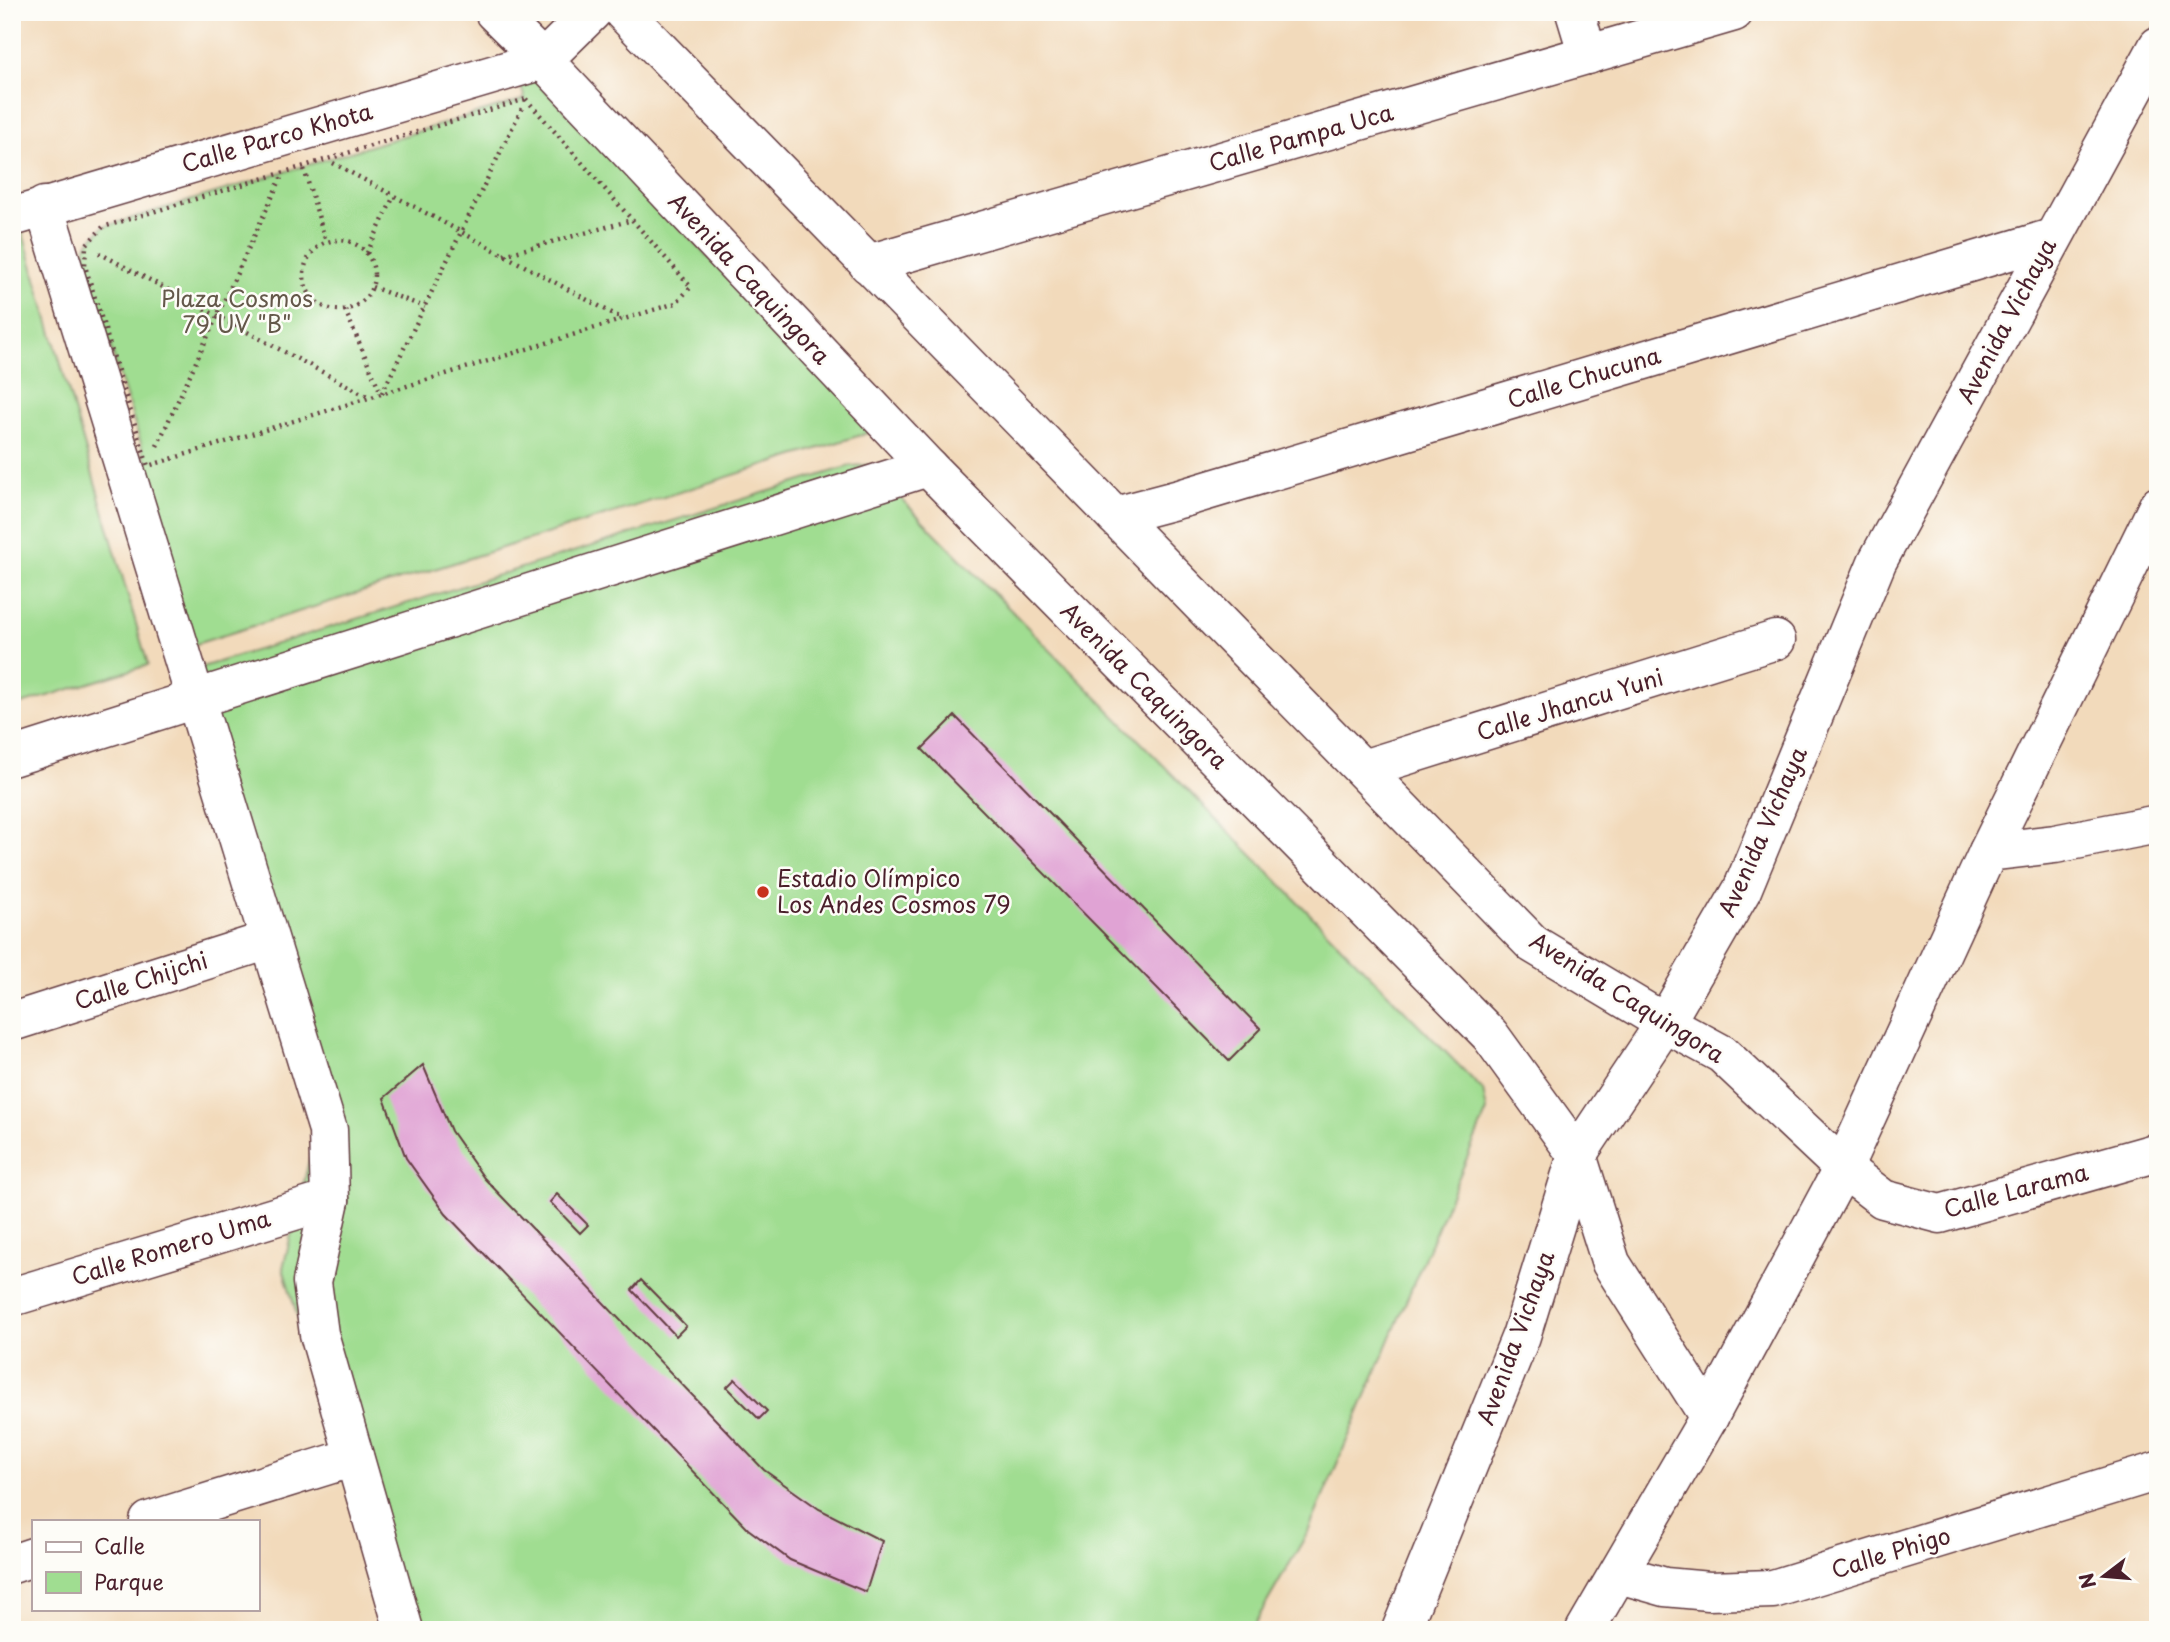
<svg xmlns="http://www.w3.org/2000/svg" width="2170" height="1642" viewBox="0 0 2170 1642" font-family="'Playpen Sans',sans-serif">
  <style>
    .green { fill: #a0dd91; stroke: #757e5e; stroke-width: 2 }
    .building { fill: #e0a3d4 }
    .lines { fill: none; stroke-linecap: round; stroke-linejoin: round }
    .minor-casing { stroke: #633b41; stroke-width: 41 }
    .tertiary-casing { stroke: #633b41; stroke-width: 41 }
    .path { stroke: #633b41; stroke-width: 4.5; stroke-dasharray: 2 5; stroke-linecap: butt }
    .minor { stroke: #fff; stroke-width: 38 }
    .tertiary { stroke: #fff; stroke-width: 38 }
    .poi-dot { fill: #c8321e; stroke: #fdfcf7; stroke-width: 2.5 }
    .labels { text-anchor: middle; stroke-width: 5; stroke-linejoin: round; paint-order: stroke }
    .street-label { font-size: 23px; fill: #4a1f2b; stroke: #fdfcf7 }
    .park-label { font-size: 23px; fill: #64584a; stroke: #fdfcf7 }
    .poi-label { font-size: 23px; fill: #4a1f2b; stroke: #fdfcf7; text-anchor: start }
  </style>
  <rect width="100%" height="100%" fill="#fdfcf7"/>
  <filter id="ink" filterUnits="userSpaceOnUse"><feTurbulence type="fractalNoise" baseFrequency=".0143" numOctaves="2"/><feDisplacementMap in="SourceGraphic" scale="14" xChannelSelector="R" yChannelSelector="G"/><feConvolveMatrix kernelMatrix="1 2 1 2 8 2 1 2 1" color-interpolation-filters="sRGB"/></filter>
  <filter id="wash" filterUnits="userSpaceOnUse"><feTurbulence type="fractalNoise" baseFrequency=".00686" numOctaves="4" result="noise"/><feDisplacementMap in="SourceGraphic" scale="28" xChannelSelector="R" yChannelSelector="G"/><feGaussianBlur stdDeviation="1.57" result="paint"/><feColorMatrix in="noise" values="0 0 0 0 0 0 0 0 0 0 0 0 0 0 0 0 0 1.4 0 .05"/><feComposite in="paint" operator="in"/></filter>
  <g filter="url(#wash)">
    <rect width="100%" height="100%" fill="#f2dabb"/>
    <!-- green -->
    <g class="green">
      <path d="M511,55L877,430L180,649L148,466L85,266L86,245L103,227L525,99Z"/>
      <path d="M12,206H15L148,665L12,707Z"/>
      <path d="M868,465L1483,1090L1487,1111L1308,1532L1251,1630H392L283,1268L316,1132L189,671L850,466Z"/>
    </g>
    <g id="blocks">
      <!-- building -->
      <g class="building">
        <path d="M955,716L1261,1029L1229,1061L922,749Z"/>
        <path d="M423,1065L451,1131L484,1178L764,1470L819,1509L882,1541L866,1592L790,1560L748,1529L446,1214L406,1158L384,1098Z"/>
        <path d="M557,1194L588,1225L580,1233L550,1202Z"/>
        <path d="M641,1280L686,1326L676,1336L632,1290Z"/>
        <path d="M735,1379L767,1411L759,1419L727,1387Z"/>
      </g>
    </g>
  </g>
  <g filter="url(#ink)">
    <use href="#blocks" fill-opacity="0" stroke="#633b41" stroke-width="2"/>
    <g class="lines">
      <defs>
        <g id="minor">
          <path d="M1575,12L1588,55"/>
          <path d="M44,206L328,1130L330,1200L312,1282L319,1334L404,1630"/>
          <path d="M12,217L543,60L592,12"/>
          <path d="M868,264L1734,12"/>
          <path d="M1115,516L1183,498L2052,238"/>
          <path d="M12,757L928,467"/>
          <path d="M1363,769L1776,640"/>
          <path d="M1988,852L2055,844L2158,824"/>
          <path d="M12,1022L269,940"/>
          <path d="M1843,1168L1883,1199L1940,1214L2158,1152"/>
          <path d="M12,1297L330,1200"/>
          <path d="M149,1521L354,1457"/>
          <path d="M12,1564L33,1557"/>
          <path d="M1619,1574L1665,1587L1709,1591L1773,1589L2158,1471"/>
        </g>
        <g id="tertiary">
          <path d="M494,12L543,60L928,467L1490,1035L1577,1155L1611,1263L1709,1417"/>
          <path d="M623,12L1533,944L1665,1023L1722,1054L1843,1168"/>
          <path d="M1401,1630L1521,1336L1577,1155L1665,1023L1742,890L1877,562L2158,46"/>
          <path d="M1585,1630L1709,1417L1843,1168L1988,852L2158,506"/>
        </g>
      </defs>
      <!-- minor casing -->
      <use href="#minor" class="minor-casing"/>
      <!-- tertiary casing -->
      <use href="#tertiary" class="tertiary-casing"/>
      <!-- path -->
      <g class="path">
        <path d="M526,99L691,287L676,303L148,466L85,266L86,245L103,227Z"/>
        <path d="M333,163L623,319"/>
        <path d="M304,169L326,242"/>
        <circle cx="339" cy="275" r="35"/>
        <path d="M99,253L369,397"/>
        <path d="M367,253L394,196"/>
        <path d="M504,255L632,220"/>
        <path d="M372,287L425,307"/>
        <path d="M345,310L381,393"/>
        <path d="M382,393L523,106"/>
        <path d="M157,446L281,178"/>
      </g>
      <!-- minor -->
      <use href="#minor" class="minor"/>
      <!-- tertiary -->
      <use href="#tertiary" class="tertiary"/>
    </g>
  </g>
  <!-- markers -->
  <circle class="poi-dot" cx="763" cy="892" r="7"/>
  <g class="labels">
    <!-- street labels -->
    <g class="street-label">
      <text transform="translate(277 138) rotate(-16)" y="8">Calle Parco Khota</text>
      <text transform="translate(1301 138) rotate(-16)" y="8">Calle Pampa Uca</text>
      <text transform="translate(749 279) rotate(47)" y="8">Avenida Caquingora</text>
      <text transform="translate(2007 321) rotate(-62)" y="8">Avenida Vichaya</text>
      <text transform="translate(1584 378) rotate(-17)" y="8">Calle Chucuna</text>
      <text transform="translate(1144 686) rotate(45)" y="8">Avenida Caquingora</text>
      <text transform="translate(1570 705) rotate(-17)" y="8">Calle Jhancu Yuni</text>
      <text transform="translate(1763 832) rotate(-66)" y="8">Avenida Vichaya</text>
      <text transform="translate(141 981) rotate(-18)" y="8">Calle Chijchi</text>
      <text transform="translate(1627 998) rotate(32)" y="8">Avenida Caquingora</text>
      <text transform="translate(2016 1191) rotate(-15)" y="8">Calle Larama</text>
      <text transform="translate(171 1248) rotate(-17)" y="8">Calle Romero Uma</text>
      <text transform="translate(1516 1338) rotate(-70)" y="8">Avenida Vichaya</text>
      <text transform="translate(1891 1553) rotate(-17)" y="8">Calle Phigo</text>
    </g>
    <!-- park labels -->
    <g class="park-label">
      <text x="237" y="307">Plaza Cosmos<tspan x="237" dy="26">79 UV "B"</tspan></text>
    </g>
    <!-- poi labels -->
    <g class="poi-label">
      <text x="777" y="887">Estadio Olímpico<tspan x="777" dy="26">Los Andes Cosmos 79</tspan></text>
    </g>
  </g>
  <!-- margin -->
  <rect width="2170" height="1642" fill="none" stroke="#fdfcf7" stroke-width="42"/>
  <!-- legend -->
  <rect x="32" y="1520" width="228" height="91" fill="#fdfcf7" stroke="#b5a4a5" stroke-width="2"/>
  <rect x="46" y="1542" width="35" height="10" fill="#ffffff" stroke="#b5a4a5" stroke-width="2"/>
  <text x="94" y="1554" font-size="21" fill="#4a1f2b">Calle</text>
  <rect x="46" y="1572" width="35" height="21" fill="#a0dd91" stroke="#b5a4a5" stroke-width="2"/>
  <text x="94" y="1590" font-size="21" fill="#4a1f2b">Parque</text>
  <!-- north arrow -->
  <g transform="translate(2104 1576) rotate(254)" stroke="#fdfcf7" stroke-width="5" paint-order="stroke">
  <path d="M0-5L12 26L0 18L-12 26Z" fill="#4a1f2b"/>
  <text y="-10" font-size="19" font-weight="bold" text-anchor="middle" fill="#4a1f2b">N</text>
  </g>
</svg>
